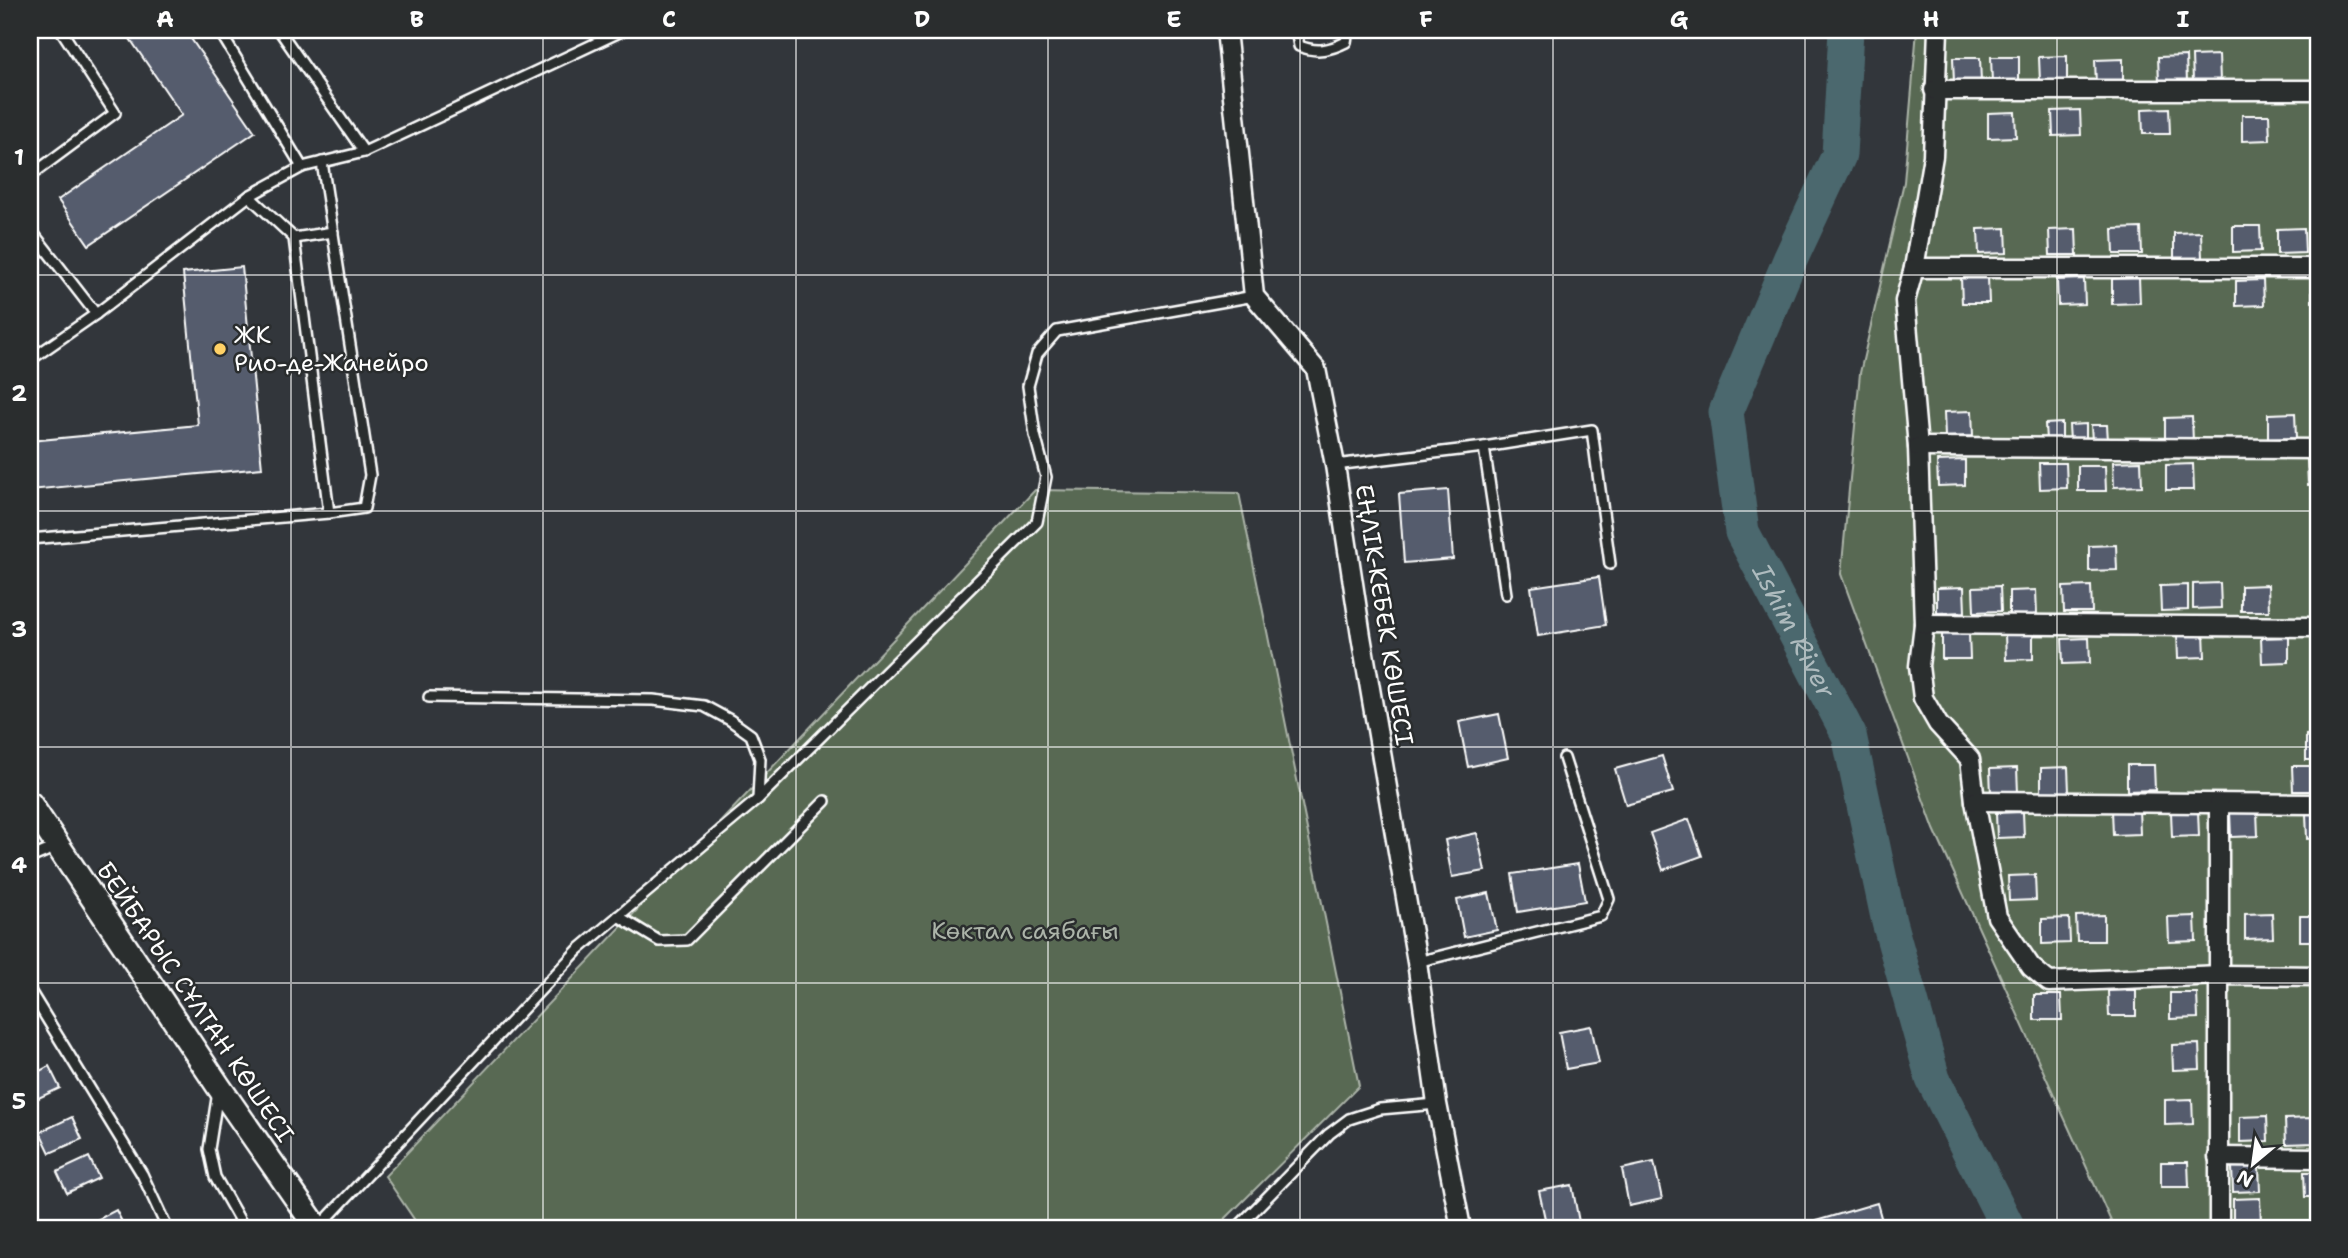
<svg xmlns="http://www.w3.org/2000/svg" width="2348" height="1258" viewBox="0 0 2348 1258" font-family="'Shantell Sans',sans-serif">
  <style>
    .green { fill: #586953; stroke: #acb4a9; stroke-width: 2 }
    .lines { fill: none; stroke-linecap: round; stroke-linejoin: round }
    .river { stroke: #4b686e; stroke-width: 35 }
    .building { fill: #545c6d; stroke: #fff; stroke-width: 2 }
    .service-casing { stroke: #fff; stroke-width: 14 }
    .minor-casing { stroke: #fff; stroke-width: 23 }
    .tertiary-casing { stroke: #fff; stroke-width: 28 }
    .service { stroke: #2a2d2e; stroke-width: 9 }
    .minor { stroke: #2a2d2e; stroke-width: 18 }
    .tertiary { stroke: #2a2d2e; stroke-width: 23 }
    .grid { fill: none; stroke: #fff; stroke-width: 2; stroke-opacity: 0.55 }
    .poi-dot { fill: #ffd166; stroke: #2a2d2e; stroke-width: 2.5 }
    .labels { text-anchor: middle; stroke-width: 5; stroke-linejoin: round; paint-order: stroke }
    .poi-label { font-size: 24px; fill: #fff; stroke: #2a2d2e; text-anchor: start }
    .street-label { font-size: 24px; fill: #fff; stroke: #2a2d2e }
    .park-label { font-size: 24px; fill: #acb4a9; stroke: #2a2d2e }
    .water-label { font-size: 26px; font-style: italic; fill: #aebbbe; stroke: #2a2d2e }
    .neatline { fill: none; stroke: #fff; stroke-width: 2.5 }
    .grid-label { font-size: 23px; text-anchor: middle; font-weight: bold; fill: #fff }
  </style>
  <rect width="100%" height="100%" fill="#32363b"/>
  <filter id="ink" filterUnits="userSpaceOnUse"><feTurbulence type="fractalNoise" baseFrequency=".0143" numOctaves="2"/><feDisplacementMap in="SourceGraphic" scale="14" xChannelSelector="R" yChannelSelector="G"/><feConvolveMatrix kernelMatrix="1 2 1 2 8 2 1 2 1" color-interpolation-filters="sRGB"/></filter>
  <g filter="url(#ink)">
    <!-- green -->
    <g class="green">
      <path d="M1917,30H2318V1228H2114L1934,829L1841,574L1860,373L1904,182Z"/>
      <path d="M1035,490L1239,493L1359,1086L1216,1228H420L385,1176Z"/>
    </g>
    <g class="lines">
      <!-- river -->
      <path class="river" id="s1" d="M1846,30L1839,155L1790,260L1726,412L1742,532L1849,735L1889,922L1933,1079L2008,1228"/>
    </g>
    <!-- building -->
    <g class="building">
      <path d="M124,30H185L255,132L89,245L58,200L182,115Z"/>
      <path d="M2219,55L2220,81H2193L2192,56Z"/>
      <path d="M2067,56V81L2040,82L2039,57Z"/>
      <path d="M2186,56L2187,82H2159L2158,57Z"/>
      <path d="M1991,57H2019V82L1992,83Z"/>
      <path d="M1953,58H1980L1981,83H1954Z"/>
      <path d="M2123,59V84L2096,85L2095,60Z"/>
      <path d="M2169,108L2170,134H2143L2142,109Z"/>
      <path d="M2080,110L2081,135L2053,136L2052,111Z"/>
      <path d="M2015,112L2016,137L1988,138V113Z"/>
      <path d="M2242,115H2269L2270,140L2242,141Z"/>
      <path d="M2233,226H2260L2261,251L2233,252Z"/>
      <path d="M2006,228L2007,253L1979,254L1978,229Z"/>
      <path d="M2141,228L2142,254H2114L2113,229Z"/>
      <path d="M2304,228L2305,253L2277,254V229Z"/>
      <path d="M2076,229L2077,255H2050L2049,230Z"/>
      <path d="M2201,232L2202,258H2174V233Z"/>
      <path d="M242,267L262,468L30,490V441L198,425L183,273Z"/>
      <path d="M2318,276V302H2312V277Z"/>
      <path d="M1988,277L1989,303H1962L1961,278Z"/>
      <path d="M2139,278L2140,303L2112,304V279Z"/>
      <path d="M2084,279L2085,304L2058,305L2057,280Z"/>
      <path d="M2263,280L2264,305L2236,306V281Z"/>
      <path d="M1972,411L1973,436L1945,437L1944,412Z"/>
      <path d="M2295,413L2296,438L2268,439V414Z"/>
      <path d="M2312,414H2318V439H2313Z"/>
      <path d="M2192,417L2193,442L2165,443V418Z"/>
      <path d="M2062,423V440H2046L2045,424Z"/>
      <path d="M2086,424V441H2070L2069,425Z"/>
      <path d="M2091,425H2107L2108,441H2092Z"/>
      <path d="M1965,460V485L1938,486L1937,461Z"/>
      <path d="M2307,460H2318V485H2308Z"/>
      <path d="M2141,461L2142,486L2114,487L2113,462Z"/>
      <path d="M2039,463H2066L2067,488L2040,489Z"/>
      <path d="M2193,464L2194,490H2166V465Z"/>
      <path d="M2078,466H2105L2106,491H2078Z"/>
      <path d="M1448,490L1453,559L1404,563L1399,494Z"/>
      <path d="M2116,545L2117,570L2089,571V546Z"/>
      <path d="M1599,577L1606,625L1538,636L1531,587Z"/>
      <path d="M2220,583L2221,608L2193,609V584Z"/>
      <path d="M2318,583V609H2314L2313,584Z"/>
      <path d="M2188,585V610L2161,611L2160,586Z"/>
      <path d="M2268,585L2269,611H2241V586Z"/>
      <path d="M2000,586L2001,611L1974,612L1973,587Z"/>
      <path d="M2091,586L2092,612H2064L2063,587Z"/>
      <path d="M1964,587L1965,612L1937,613V588Z"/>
      <path d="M2036,590L2037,615L2009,616V591Z"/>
      <path d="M2204,632L2205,657L2178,658L2177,633Z"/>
      <path d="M1942,634H1969L1970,659H1942Z"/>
      <path d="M2005,634H2033V659L2006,660Z"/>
      <path d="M2289,637V662L2262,663L2261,638Z"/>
      <path d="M2089,638L2090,663L2063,664L2062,639Z"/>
      <path d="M1499,714L1508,758L1468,767L1459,722Z"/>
      <path d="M2318,734V760H2306V735Z"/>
      <path d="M1662,756L1673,792L1626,805L1615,769Z"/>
      <path d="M2127,765H2154L2155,790L2127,791Z"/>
      <path d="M2292,766H2318V791H2293Z"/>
      <path d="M2068,767L2069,792L2041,793V768Z"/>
      <path d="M2017,768L2018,793L1991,794L1990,769Z"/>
      <path d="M2139,809L2140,834L2113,835L2112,810Z"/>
      <path d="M2198,811L2199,836L2172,837L2171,812Z"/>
      <path d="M2257,811L2258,836L2231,837L2230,812Z"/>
      <path d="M2023,812L2024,837L1997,838L1996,813Z"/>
      <path d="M2306,813H2318V838L2307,839Z"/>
      <path d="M1689,819L1702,856L1663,870L1650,833Z"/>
      <path d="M1477,833L1485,871L1452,877L1445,840Z"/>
      <path d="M1578,864L1585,901L1518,912L1512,874Z"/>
      <path d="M2035,875L2036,900L2009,901L2008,876Z"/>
      <path d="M1489,893L1497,930L1464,937L1457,900Z"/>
      <path d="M2272,913L2273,938L2245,939V914Z"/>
      <path d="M2104,915V941H2077L2076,916Z"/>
      <path d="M2195,916L2196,941L2169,942L2168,917Z"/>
      <rect x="2300" y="916" width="18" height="25"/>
      <path d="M2069,918L2070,943L2042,944V919Z"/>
      <path d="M2136,990V1016H2109L2108,991Z"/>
      <path d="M2170,993H2197L2198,1018L2170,1019Z"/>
      <path d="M2034,995H2061L2062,1020H2034Z"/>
      <path d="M1591,1026L1599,1063L1566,1069L1559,1032Z"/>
      <path d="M30,1028L38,1045L30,1049Z"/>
      <path d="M2199,1044L2200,1069L2173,1070L2172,1045Z"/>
      <path d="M49,1066L60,1088L30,1102V1076Z"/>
      <path d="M2192,1099L2193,1124L2165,1125V1100Z"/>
      <path d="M2267,1116L2268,1141L2240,1142V1117Z"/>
      <path d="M72,1117L82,1139L50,1153L40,1132Z"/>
      <path d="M2313,1118L2314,1143L2286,1144L2285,1119Z"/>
      <path d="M89,1157L99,1178L67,1193L57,1172Z"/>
      <path d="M1654,1162L1662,1199L1629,1206L1622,1169Z"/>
      <path d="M2161,1162H2188L2189,1187H2161Z"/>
      <path d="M2259,1166L2260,1191L2233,1192L2232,1167Z"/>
      <path d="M2304,1172H2318V1197H2305Z"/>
      <path d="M1572,1185L1579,1222L1547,1228L1539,1191Z"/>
      <path d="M2260,1198L2261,1223L2233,1224V1199Z"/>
      <path d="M1877,1203L1884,1228H1792Z"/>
      <path d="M116,1210L125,1228H96L93,1222Z"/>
    </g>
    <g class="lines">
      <defs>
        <g id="service">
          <path d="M279,30L364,152"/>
          <path d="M1296,30L1299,46C1317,53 1330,50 1346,42L1348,30"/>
          <path d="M322,162L370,475L364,508L329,513"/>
          <path d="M302,167L364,152L624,30"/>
          <path d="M30,176L115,113L61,30"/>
          <path d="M30,229L96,314"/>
          <path d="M294,238L333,232"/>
          <path d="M30,360L96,314L249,196L302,167L219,30"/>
          <path d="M1484,447L1506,594"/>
          <path d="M1335,465L1484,447L1592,430L1610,564"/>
          <path d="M30,539L329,513L294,238L249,196"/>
          <path d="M429,697L653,700L704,706L730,720L751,735L760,759L758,799"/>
          <path d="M30,858L56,847"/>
          <path d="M618,916L659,941L687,940L825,801"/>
          <path d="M1417,962L1601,916L1609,899L1564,758"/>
          <path d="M30,991L142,1174L167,1228"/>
          <path d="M218,1092L209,1149L215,1177L244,1228"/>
          <path d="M319,1227L578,950L758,799L1037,522L1046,477L1035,435L1028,386L1037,354L1057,331L1254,296"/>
          <path d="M1237,1228L1329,1134L1349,1119L1380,1109L1437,1104"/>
        </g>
        <g id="minor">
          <path d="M1226,30L1254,296L1316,369L1335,465L1361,636L1417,962L1437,1104L1461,1228"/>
          <path d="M1938,30L1933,156L1914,268L1905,301L1918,447L1924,624L1919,666L1923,698L1938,724L1970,759L1975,801L1997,917L2031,967L2049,982L2221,975L2318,976"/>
          <path d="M1934,90H2318"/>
          <path d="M1914,268H2318"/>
          <path d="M1918,447L2318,449"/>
          <path d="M1924,624L2318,627"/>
          <path d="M1975,801L2318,804"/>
          <path d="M2218,1157L2318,1158"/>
          <path d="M2219,1228V804"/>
        </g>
        <path id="tertiary" d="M30,804L219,1087L317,1228"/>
      </defs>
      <!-- service casing -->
      <use href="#service" class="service-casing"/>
      <!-- minor casing -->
      <use href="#minor" class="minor-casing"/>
      <!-- tertiary casing -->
      <use href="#tertiary" class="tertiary-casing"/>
      <!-- service -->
      <use href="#service" class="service"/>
      <!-- minor -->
      <use href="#minor" class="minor"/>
      <!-- tertiary -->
      <use href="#tertiary" class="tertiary"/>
    </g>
  </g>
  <!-- grid -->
  <path class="grid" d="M291,30V1228M543,30V1228M796,30V1228M1048,30V1228M1300,30V1228M1553,30V1228M1805,30V1228M2057,30V1228M30,275H2318M30,511H2318M30,747H2318M30,983H2318"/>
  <!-- markers -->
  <circle class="poi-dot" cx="220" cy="349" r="7"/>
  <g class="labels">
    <!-- poi labels -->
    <g class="poi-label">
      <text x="234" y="343">ЖК<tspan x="234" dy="28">Рио-де-Жанейро</tspan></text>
    </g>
    <!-- street labels -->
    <g class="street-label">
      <text transform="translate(1384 615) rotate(81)" y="8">ЕҢЛІК-КЕБЕК КӨШЕСІ</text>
      <text transform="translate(195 1002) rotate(56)" y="8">БЕЙБАРЫС СҰЛТАН КӨШЕСІ</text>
    </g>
    <!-- park labels -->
    <g class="park-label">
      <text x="1025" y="939">Көктал саябағы</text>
    </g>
    <!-- water labels -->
    <g class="water-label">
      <text dy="9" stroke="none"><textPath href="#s1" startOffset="639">Ishim River</textPath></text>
    </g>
  </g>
  <!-- margin -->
  <rect width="2348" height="1258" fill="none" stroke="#2a2d2e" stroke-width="77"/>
  <!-- north arrow -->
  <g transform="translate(2253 1164) rotate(209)" stroke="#2a2d2e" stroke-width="5" paint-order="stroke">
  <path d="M0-5L12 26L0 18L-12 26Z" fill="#ffffff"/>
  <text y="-10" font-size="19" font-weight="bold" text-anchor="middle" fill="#ffffff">N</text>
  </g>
  <rect x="38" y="38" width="2272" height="1182" class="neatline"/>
  <g class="grid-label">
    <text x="165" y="27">A</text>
    <text x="417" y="27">B</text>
    <text x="669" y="27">C</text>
    <text x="922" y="27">D</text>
    <text x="1174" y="27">E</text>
    <text x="1426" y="27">F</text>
    <text x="1679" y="27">G</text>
    <text x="1931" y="27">H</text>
    <text x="2183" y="27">I</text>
    <text x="19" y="165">1</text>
    <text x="19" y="401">2</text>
    <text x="19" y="637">3</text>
    <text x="19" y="873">4</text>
    <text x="19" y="1109">5</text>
  </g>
</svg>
